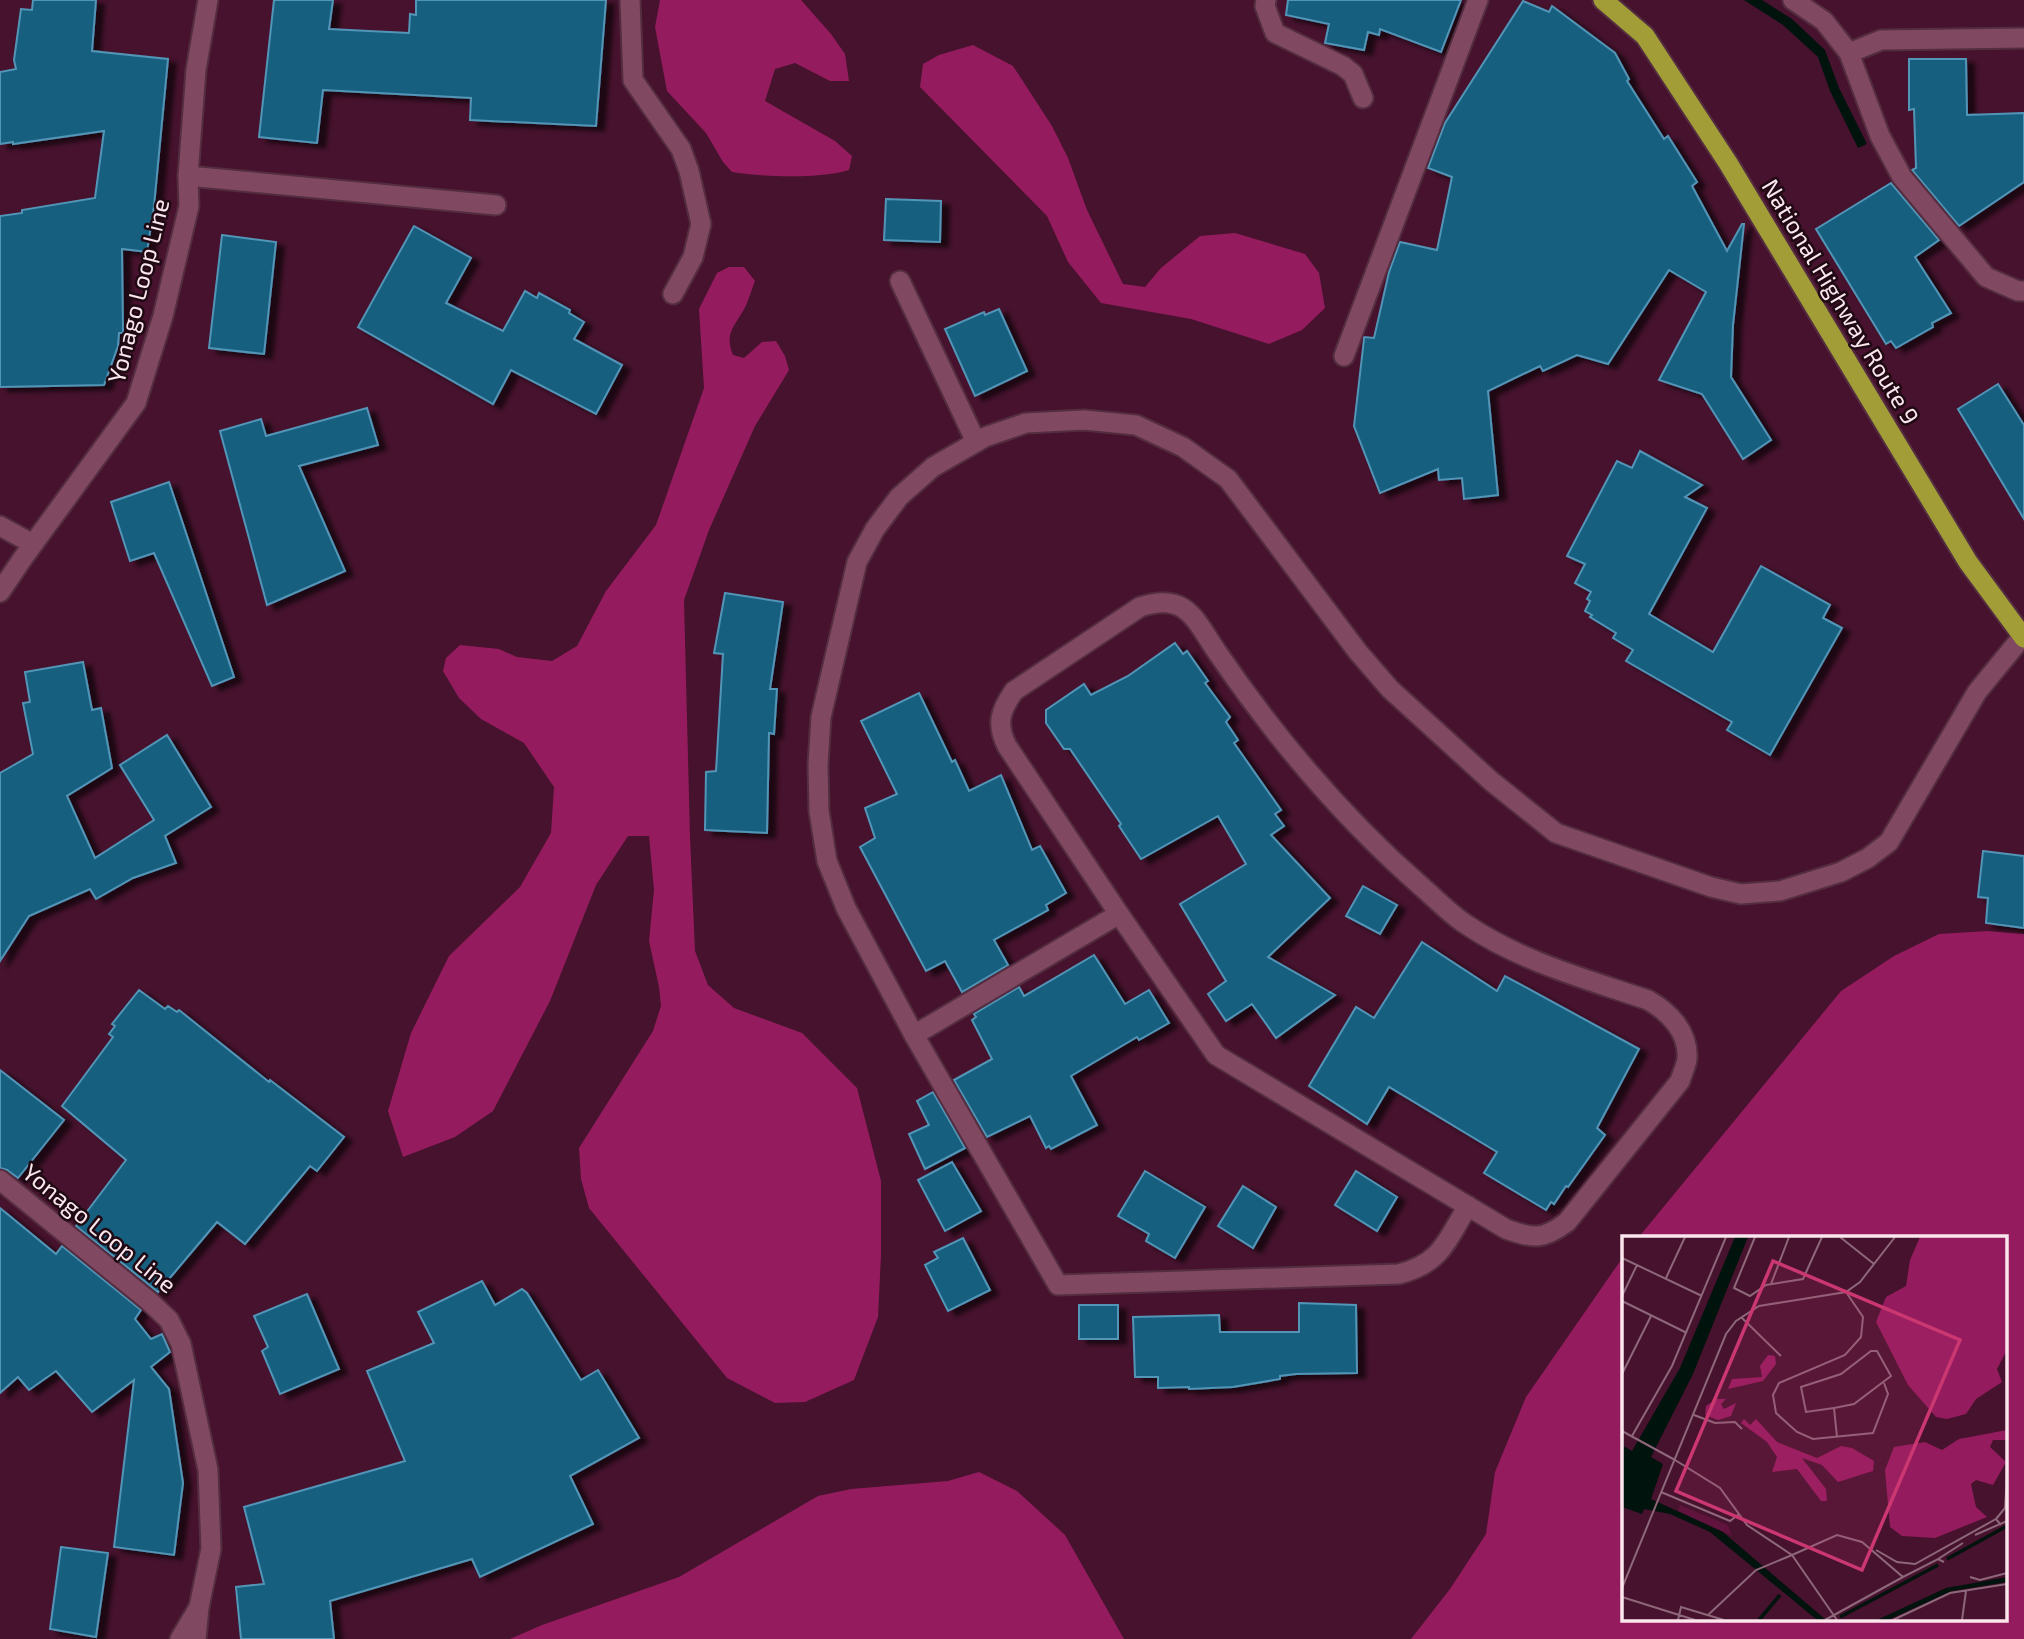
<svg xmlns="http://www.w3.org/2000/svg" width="2024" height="1639" viewBox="0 0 2024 1639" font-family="'Exo 2',sans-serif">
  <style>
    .forest { fill: #941c5e }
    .water { fill: #00130d }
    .building { fill: #175f7f; stroke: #5395b7; stroke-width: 2; filter: url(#shadow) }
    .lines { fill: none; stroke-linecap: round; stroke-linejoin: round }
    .service-casing { stroke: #542e40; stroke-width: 23 }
    .minor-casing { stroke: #542e40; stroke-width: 23 }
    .secondary-casing { stroke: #542e40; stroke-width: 23 }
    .trunk-casing { stroke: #542e40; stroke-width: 23 }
    .service { stroke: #814861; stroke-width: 19 }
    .minor { stroke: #814861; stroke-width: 19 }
    .secondary { stroke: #814861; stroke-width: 19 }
    .trunk { stroke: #a29d36; stroke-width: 19 }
    .labels { text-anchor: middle; stroke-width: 5; stroke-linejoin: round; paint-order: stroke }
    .street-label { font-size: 24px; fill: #fbe6ee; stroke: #1f0913 }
    .inset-river { fill: none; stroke: #00130d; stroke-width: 3.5 }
    .inset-road { fill: none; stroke: #8e677a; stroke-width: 2 }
    .view { fill: #cb3771; fill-opacity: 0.15; stroke: #cb3771; stroke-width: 3.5 }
    .inset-edge { fill: none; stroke: #fbe6ee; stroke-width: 3.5 }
  </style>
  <defs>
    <filter id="shadow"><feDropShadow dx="8" dy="4.5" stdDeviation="2" flood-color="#0009"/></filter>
  </defs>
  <rect width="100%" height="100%" fill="#46122d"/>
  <!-- forest -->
  <g class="forest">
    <path d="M660,0H801L831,34L845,54L849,81H830L795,63L775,69L765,101L835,141L852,156L849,170C820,179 763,177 732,172L723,162L706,133L667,91L655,27Z"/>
    <path d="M973,45L1013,66L1052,126L1068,158L1087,210L1123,284L1145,287L1161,268L1200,236L1235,233L1305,254L1319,273L1325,308L1302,330L1269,344L1191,319L1101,303L1068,262L1047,216L920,87L923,64L939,55Z"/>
    <path d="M729,267H744L755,281C752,288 750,296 747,303C738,324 723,331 733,355L744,358L762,342L776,341L785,356L789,370L755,426L709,530L684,600L690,837L695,951L708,985L734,1008L802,1033L857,1088L881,1181V1255L878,1317L854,1380L805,1402L775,1403L727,1378L589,1208L581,1179L579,1148L653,1031L661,1006L659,987L649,941L654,890L649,836H628L596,885L550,1001L493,1111L455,1137L403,1157L388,1111L411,1033L449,956L520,887L551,833L554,787L524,743L481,719L459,698L443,671L446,658L460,645L499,649L517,657L552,661L577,646L606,591L656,525L704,388L699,309L717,273Z"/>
    <path d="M1987,931L2024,934V1639H1411L1450,1589L1486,1534L1495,1472L1526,1397L1623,1257V1620H2005V1238H1638L1841,991L1894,956L1939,934Z"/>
    <path d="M979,1472L1017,1491L1065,1535L1124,1639H510L542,1625L679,1577L818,1496L851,1489L948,1481Z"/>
  </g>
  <!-- water -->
  <path class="water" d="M1744,0H1762L1792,19L1825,50L1839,88L1867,144L1858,148L1830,91L1818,57L1783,25Z"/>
  <!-- building -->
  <g class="building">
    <path d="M33,0H96L92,51L168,59L154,206L147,252L122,249L123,333H119L118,346L104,385L0,387V216L22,213V210L95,198L104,131L13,144V142L0,144V72L16,69L14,60L21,9L32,10Z"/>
    <path d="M274,0H333L329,29L409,33L410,14L416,15V0H606L596,126L470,120L471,98L323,90L317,143L259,137Z"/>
    <path d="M1288,0H1461L1441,52L1380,29L1379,35L1368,32L1364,50L1325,43L1329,24L1286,15Z"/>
    <path d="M1523,1L1549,12L1552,6L1615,53L1629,79L1627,81L1664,139L1668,136L1697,182L1692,186L1727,251L1742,224H1744L1733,325L1731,377L1771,440L1743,459L1702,394L1659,380L1706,292L1669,270L1608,364L1577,355L1543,371L1540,366L1488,391L1498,495L1464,499L1462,478L1439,480L1438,469L1380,493L1354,426L1364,339V337L1374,338L1389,272L1400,242L1437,250L1452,177L1428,168L1445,123Z"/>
    <path d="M1909,59H1966L1967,115L2024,113V182L1959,226L1912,170L1916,168L1914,109L1909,110Z"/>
    <path d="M1891,183L1939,240L1915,257L1951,313L1932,323L1933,327L1896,348L1891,341L1886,344L1816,229Z"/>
    <path d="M886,199L941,201L940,242L884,240Z"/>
    <path d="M414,226L471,258L446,303L503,331L525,291L537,298L539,293L570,310L569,313L584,322L574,339L622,365L596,414L511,370L493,404L358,327Z"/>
    <path d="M222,235L276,242L264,354L209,348Z"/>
    <path d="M999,309L1027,371L975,396L945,329L984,312L985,315Z"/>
    <path d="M1998,384L2024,425V519L1958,409Z"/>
    <path d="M367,408L378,445L299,466L345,571L267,605L220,431L261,419L266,436Z"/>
    <path d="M1640,451L1702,485L1685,497L1707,508L1649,614L1713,652L1761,566L1830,605L1823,618L1842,628L1770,755L1727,730L1732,722L1626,661L1633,650L1613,638L1616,633L1590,617L1592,615L1585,611L1590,601L1587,599L1591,592L1575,583L1585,564L1567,556L1617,461L1632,468Z"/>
    <path d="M169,482L234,677L212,686L154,553L130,561L111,502Z"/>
    <path d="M725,593L783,602L770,689H777L774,734L769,733L767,833L705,830L706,772L716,771L723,654L714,653Z"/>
    <path d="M1175,643L1183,654L1187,651L1208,681L1205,683L1230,717L1226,722L1238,740L1234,743L1281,810L1275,814L1284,826L1271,835L1330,898L1268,957L1335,995L1276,1038L1252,1004L1226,1021L1208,994L1226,981L1180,904L1246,864L1218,816L1141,859L1119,826L1121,824L1070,749H1064L1046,723V710L1084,684L1091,695L1128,676Z"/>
    <path d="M83,662L92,710L101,708L112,768L67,796L95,858L154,820L120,765L167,735L211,807L165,836L176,863L133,878L96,899L90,889L29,916L0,961V773L33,754L23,703L30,702L25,672Z"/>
    <path d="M919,693L952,762L955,760L969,791L1001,775L1032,850L1040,846L1066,893L1046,905L1048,910L994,940L1008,965L962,992L945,961L926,971L860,847L875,838L865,808L897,794L861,721Z"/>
    <path d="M1983,851L2024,856V928L1986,923L1988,898L1978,897Z"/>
    <path d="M1363,886L1397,905L1380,934L1346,916Z"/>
    <path d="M1422,942L1497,991L1505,976L1639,1049L1597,1128L1605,1135L1568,1187L1566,1186L1554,1204L1551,1202L1546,1210L1484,1173L1497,1152L1389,1087L1367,1124L1309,1086L1356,1007L1374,1018Z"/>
    <path d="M1094,955L1125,1004L1149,990L1169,1023L1139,1040L1137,1037L1071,1076L1097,1125L1051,1149L1049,1146L1046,1148L1030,1116L987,1137L954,1080L992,1059L972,1020L976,1017L974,1014L1019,987L1024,996Z"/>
    <path d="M139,990L165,1009L168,1006L177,1012L179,1010L269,1082L270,1080L344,1137L317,1171L310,1166L245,1244L217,1222L158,1292L76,1226L126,1160L62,1106L113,1037L109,1034L115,1026L112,1024Z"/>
    <path d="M0,1070L64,1120L18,1178L7,1170L0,1168Z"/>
    <path d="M933,1092L965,1148L925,1169L909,1134L929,1125L917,1101Z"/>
    <path d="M952,1162L981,1211L945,1231L918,1180Z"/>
    <path d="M1145,1171L1205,1207L1175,1258L1146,1241L1149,1234L1118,1216Z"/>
    <path d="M1356,1171L1397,1197L1377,1231L1335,1205Z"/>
    <path d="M1243,1186L1276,1207L1253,1248L1218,1226Z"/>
    <path d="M0,1208L56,1254L62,1246L141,1310L135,1319L151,1339L162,1334L170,1352L151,1367L169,1389L183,1483L174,1555L114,1547L134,1380L92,1412L56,1371L29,1390L18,1377L0,1393Z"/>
    <path d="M963,1238L990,1290L948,1311L925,1265L938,1258L934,1252Z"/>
    <path d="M482,1281L495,1305L522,1289L527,1293L581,1380L598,1370L639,1438L570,1476L593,1524L480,1577L472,1559L330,1601L334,1639H241L236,1587L264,1584L244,1507L405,1461L367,1371L434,1343L418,1312Z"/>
    <path d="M307,1294L339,1369L280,1394L262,1351L268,1347L254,1316Z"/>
    <path d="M1299,1303L1356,1305L1357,1373L1296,1374L1280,1376V1379L1233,1387L1189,1389V1387L1158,1388V1377H1135L1133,1317L1219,1315L1220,1332H1299Z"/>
    <rect x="1079" y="1305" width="39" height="34"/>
    <path d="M61,1547L108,1553L96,1637L50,1629Z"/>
  </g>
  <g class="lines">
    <defs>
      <g id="service">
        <path d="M1266,0L1265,6L1275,33L1343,66L1353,74L1363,98"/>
        <path d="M188,176L496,205"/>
        <path d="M900,281L976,442"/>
      </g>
      <g id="minor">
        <path d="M630,0L633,80L681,149L689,171L701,224L693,257L673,294"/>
        <path d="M1793,0L1824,21L1849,53L1880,136L1902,177L1986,277L2018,291H2024"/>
        <path d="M1849,53L1881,40L2024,38"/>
        <path d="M1344,356L1478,0"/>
        <path d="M0,526L33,544"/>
        <path d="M914,1035L1119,914L1216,1055L1506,1229C1533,1239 1543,1240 1567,1222L1680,1081C1682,1074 1686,1066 1687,1059C1689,1032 1669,1012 1648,1000C1586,979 1522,962 1467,925C1451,915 1437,900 1422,887C1344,819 1275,737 1217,652C1194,618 1186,592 1140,607L1014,691C1000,711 996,724 1007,746L1119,914"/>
        <path d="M1468,1206C1446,1241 1442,1263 1399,1274L1058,1285L914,1035L846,908L827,861L819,811L818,765L821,717L857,562L875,529L899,497L933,467L985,437L1026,423L1084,420L1136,425L1183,447L1228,479L1358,652L1390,689L1491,781L1556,833L1711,887L1741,894L1780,891L1841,872L1868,858L1889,842L1977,692L2022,637"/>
        <path d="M196,1639L199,1607"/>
      </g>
      <g id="secondary">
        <path d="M0,592L23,558L136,403L163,316L189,206L188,176L196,70L208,0"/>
        <path d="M0,1180L149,1301L169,1320L181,1344L208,1470L211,1549L199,1607L180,1639"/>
      </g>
      <path id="trunk" d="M1603,0L1645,36L1728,163L1968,562L2024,638"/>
    </defs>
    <!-- service casing -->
    <use href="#service" class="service-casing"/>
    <!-- minor casing -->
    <use href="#minor" class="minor-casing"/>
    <!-- secondary casing -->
    <use href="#secondary" class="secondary-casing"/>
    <!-- trunk casing -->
    <use href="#trunk" class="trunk-casing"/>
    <!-- service -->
    <use href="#service" class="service"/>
    <!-- minor -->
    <use href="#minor" class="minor"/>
    <!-- secondary -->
    <use href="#secondary" class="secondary"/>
    <!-- trunk -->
    <use href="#trunk" class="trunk"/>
  </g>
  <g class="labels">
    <!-- street labels -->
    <g class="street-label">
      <text transform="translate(139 291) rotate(-76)" y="8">Yonago Loop Line</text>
      <text transform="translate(1840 302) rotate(59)" y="8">National Highway Route 9</text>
      <text transform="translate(99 1229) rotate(39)" y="8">Yonago Loop Line</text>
    </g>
  </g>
  <!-- overview -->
  <g transform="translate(1622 1236)">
    <rect width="385" height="385" fill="#46122d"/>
    <path d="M58,269L106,289L110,300L56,275Z" fill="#60133c"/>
    <path d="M298,1H385V114L375,133L380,146L354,163L344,178L325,183L314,181L286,149L254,86L264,61L284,50L288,24ZM146,119L153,120L154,128L141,145L106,153L110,143L140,141L138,130ZM94,163H104L99,168L102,173L114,167L109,180L96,184L83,179L84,170ZM122,183L128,189L134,183L155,206L195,222L219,210L230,212L252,225L251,235L216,246L200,229L180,222L204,253L205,265H199L175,233L150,236L155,221L145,206L119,187ZM385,194V204H371L368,211L384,226L371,249L354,244L349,248L354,271L365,281L313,302L280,300L268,291L263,234L272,211L303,206L320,214L337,203Z" fill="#941c5e"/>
    <path d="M113,1H126L71,138L29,221L41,228L29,263L101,296L204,384L194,383L88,296L48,278L22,273L20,278L0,271V209L10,215L58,132ZM385,341V346L330,355L266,384H255L324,352Z" fill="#00130d"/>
    <path class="inset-river" d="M325,323L385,290M218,381L316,329M137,384L158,359"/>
    <path class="inset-road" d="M133,1L112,52L128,60L144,49L181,43L200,1M218,1L252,28M0,22L80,60M44,42L63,1M149,48L167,1M224,56L241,81L239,101L223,119L157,147L151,159L154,177L175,196L191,203L251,197L266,158L262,147M0,60L15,29M0,65L65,97M119,81L159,120M0,138L29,80M212,172L184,176L179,151L219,138L249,115H255L269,140L232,168L212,172L215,201M72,179L93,187L113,186L120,193M0,195L53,224M10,200L50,130L104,1M53,224L98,252L125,289L170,319L215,299L240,306L281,341L316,323L322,326M39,256L108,285L117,278M374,283L383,272L385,240M353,299L385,285M254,314L275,326L293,328L374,283L379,289M316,323L341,307M348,341L358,344L385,337M0,352L104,98L114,85L137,70L224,56L238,46L273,1M0,361L73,384M86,379L134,334L170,319L215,384M56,384L59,371L102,384M203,384L281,341M271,384L328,357L385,348M340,384L344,355"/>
    <path class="view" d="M151,25L338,104L240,334L54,255Z"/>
    <rect width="385" height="385" class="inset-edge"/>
  </g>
</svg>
